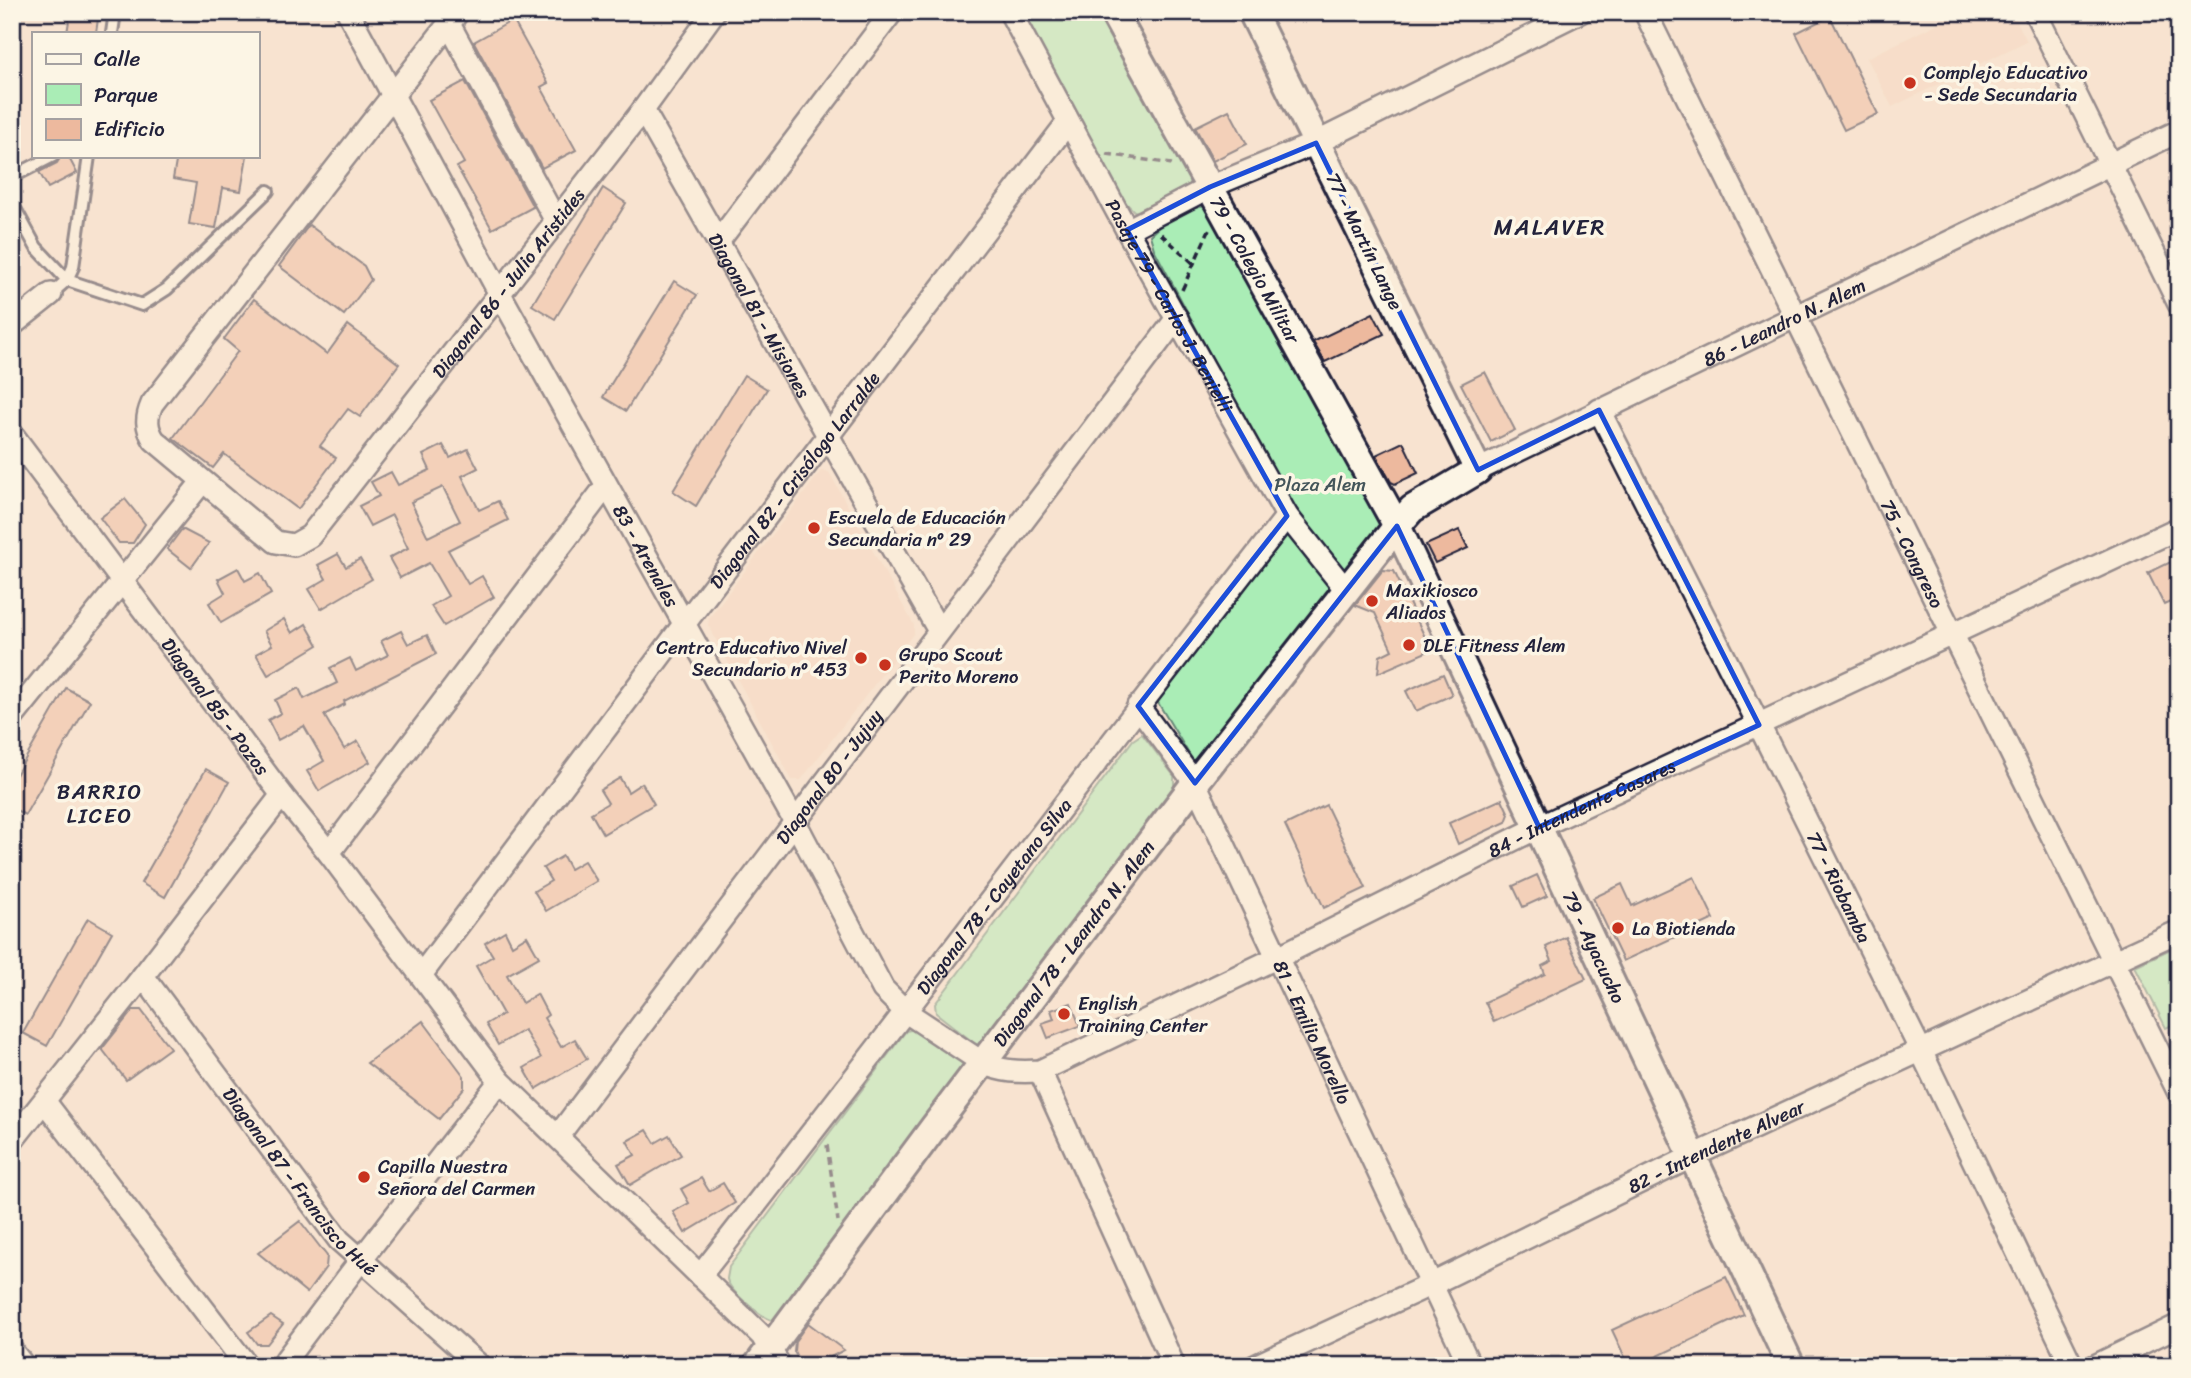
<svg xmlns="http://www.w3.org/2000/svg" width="2191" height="1378" viewBox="0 0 2191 1378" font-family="Sriracha,sans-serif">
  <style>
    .built { fill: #f5d6c1 }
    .green { fill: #aaedb6; stroke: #668878; stroke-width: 2 }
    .building { fill: #edb99e; stroke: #22223b; stroke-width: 2; fill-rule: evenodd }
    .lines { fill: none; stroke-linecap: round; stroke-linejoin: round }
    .service-casing { stroke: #22223b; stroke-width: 16 }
    .minor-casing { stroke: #22223b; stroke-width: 26 }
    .tertiary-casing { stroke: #22223b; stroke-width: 32 }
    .path { stroke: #22223b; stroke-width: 3.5; stroke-dasharray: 7 5; stroke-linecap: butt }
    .service { stroke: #fcf5e5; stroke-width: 10 }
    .minor { stroke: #fcf5e5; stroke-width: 21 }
    .tertiary { stroke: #fcf5e5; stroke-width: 26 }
    .marked { fill: none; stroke: #1d4ed8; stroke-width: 5; stroke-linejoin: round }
    .poi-dot { fill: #c8321e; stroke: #fcf5e5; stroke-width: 2.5 }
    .labels { text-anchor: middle; stroke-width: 7; stroke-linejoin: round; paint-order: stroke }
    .poi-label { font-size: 19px; fill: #22223b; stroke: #fcf5e5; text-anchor: start }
    .street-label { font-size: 19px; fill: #22223b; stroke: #fcf5e5 }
    .park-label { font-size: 19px; fill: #44555a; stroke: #fcf5e5 }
    .neighbourhood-label { font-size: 21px; letter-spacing: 2px; fill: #22223b; stroke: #fcf5e5 }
    .quarter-label { font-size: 23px; letter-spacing: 2px; fill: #22223b; stroke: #fcf5e5 }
  </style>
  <rect width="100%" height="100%" fill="#f8e3d0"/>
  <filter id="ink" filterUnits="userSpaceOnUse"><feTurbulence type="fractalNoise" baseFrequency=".0143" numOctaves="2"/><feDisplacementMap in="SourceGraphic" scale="14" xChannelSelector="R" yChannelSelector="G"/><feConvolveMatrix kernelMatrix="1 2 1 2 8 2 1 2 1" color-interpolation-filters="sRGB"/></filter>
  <g filter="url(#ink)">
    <!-- built -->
    <g class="built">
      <path d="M1961,12H2012L2027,41L1892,107L1867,58Z"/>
      <path d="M821,471L829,472L914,625V633L801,780H792L708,625L709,618Z"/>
    </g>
    <!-- green -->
    <g class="green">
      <path d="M1022,12H1105L1192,171C1191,196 1162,203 1143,213L1134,211L1124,201Z"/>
      <path d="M1208,206L1382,518L1381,530L1349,572L1341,570L1289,503L1154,249L1150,235C1165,220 1187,207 1208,206Z"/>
      <path d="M1288,534L1334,586L1195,764L1157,701Z"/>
      <path d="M1142,734L1174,776V793L986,1041L978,1046L936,1013L935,1004L1133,740Z"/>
      <path d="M2179,945V1022L2166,1028L2135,966Z"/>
      <path d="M920,1028L963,1058L964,1071L774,1321C762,1318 729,1291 727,1279C727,1278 729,1268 729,1267L906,1031Z"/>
    </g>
    <!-- building -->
    <g class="building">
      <path d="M70,15L98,19L96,33H67Z"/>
      <path d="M1830,16L1878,114L1844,130L1796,33Z"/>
      <path d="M513,20L548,83L541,87L576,150L542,168L474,42Z"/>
      <path d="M465,81L533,207L492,229L457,167L464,163L429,100Z"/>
      <path d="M1229,110L1247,144L1213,161L1195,127Z"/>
      <path d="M61,156H68L77,173L48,188L39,172L57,163Z"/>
      <path d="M177,156H247L241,191L223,188L216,228L189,224L196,183L173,179Z"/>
      <path d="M603,188L626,203L555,319L532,305Z"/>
      <path d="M309,225L364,266L371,280L344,315L279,266Z"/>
      <path d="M674,281L697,295L626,411L603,397Z"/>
      <path d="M254,299L327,354L348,325L399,364L360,417L348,409L320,446L336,458L298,509L224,454L213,468L173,438L238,351L224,339Z"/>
      <path d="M1373,313L1384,334L1325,362L1313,342Z"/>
      <path d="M1485,372L1515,430L1491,442L1461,384Z"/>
      <path d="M744,375L767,389L696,506L673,491Z"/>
      <path d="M1403,442L1418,473L1395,484L1391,482L1376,455Z"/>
      <path d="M443,445L450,458L468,449L478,468L462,476L479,510L498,501L508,520L448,550L468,584L482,576L494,597L444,626L431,606L448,596L429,563L400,578L389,558L408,548L392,515L370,526L359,506L379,496L371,482L391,472L398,485L430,470L423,455ZM443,487L460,521L428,537L411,502Z"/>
      <path d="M125,499L145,524L133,543H119L100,518Z"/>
      <path d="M182,529L209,543L191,568L167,549Z"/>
      <path d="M1459,530L1468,548L1435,563L1426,545Z"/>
      <path d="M338,554L346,567L360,559L372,579L321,609L309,589L326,579L318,565Z"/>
      <path d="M2179,558V598L2164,605L2148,573Z"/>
      <path d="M238,568L245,581L260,573L271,594L221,623L209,603L225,593L218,579Z"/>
      <path d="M1383,570L1394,571L1431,650L1378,673L1380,656L1392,650L1375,613L1355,605Z"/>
      <path d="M284,619L292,633L306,624L318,645L268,675L256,654L272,645L264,631Z"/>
      <path d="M401,631L408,644L427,635L436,654L344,701L345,704L324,715L344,749L358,741L370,762L319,791L307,771L324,761L304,726L278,740L268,720L281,713L275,700L299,688L304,699L337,683L330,668L350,658L356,671L388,655L381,641Z"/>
      <path d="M1443,674L1452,695L1416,711L1406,691Z"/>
      <path d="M66,688L90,701L25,815L12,808V782Z"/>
      <path d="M206,769L229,782L165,897L141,883Z"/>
      <path d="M620,778L628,792L642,783L654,804L603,834L591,813L608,803L600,790Z"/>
      <path d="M1502,799L1509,814L1506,822L1458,844L1449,823Z"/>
      <path d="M1326,805L1366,888L1324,908L1285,825Z"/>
      <path d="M563,856L570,869L584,861L597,881L546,911L534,891L551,881L543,868Z"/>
      <path d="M1537,875L1547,896L1523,907L1513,886Z"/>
      <path d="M1694,877L1714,919L1623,961L1593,898L1622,884L1632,906Z"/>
      <path d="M88,918L112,932L47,1046L23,1033Z"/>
      <path d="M505,931L512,945L527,936L539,957L507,975L522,1003L537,994L548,1015L544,1018L561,1047L575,1039L587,1059L536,1089L524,1068L541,1058L524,1030L498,1045L486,1024L503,1014L476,966L493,956L485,943Z"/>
      <path d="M1566,937L1586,979L1494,1022L1485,1002L1545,974L1542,966L1552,961L1546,947Z"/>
      <path d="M1071,1003L1080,1026L1048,1038L1042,1023L1054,1019L1051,1010Z"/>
      <path d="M133,1010H141L170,1048L126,1080L102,1049Z"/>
      <path d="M423,1021L464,1076V1088L439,1119L367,1063Z"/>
      <path d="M647,1130L655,1143L669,1135L681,1155L630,1185L618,1164L635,1155L627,1141Z"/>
      <path d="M701,1178L709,1191L723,1183L735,1203L685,1233L673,1212L689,1203L681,1189Z"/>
      <path d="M300,1221L327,1256L326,1267L307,1293L258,1253Z"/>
      <path d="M1726,1277L1744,1315L1637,1366H1629L1612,1330Z"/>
      <path d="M271,1316L283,1324L267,1344H257L248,1332Z"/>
      <path d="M808,1323L844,1350L814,1366H801L794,1351L795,1341Z"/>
    </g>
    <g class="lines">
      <defs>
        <g id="service">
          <path d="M112,33L115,12"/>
          <path d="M12,177L53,156"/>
          <path d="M12,203L36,247L67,280L142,305L167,289L268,191"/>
          <path d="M51,294L67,280L73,267L89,156"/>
        </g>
        <g id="minor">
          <path id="s1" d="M348,12L500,294L795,822L883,989L906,1012L983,1063C1002,1072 1019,1072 1040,1071L1278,957L1539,827L2179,528"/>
          <path id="s2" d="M458,12L152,404C146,418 146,427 154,440L276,542L294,545L310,536L643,110L714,12"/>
          <path id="s3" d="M1010,12L1127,230L1287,516L1346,590"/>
          <path id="s4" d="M1645,12L2179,1093"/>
          <path d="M2035,12L2179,304"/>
          <path d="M449,24L556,221"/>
          <path id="s5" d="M643,110L938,629"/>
          <path d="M1127,230L1210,187L1316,143L1580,12"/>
          <path d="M718,242L892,12"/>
          <path d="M12,325L51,294"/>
          <path id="s6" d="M1599,410L1759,725L1920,1049L2072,1366"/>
          <path id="s7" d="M12,434L282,795L329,853L500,1081L762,1336L780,1366"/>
          <path id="s8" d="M1478,470L2179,131"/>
          <path id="s9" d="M1138,706L1195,783L1470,1366"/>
          <path d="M12,718L202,482"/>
          <path d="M329,853L606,486"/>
          <path id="s10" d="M421,975L685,623L1068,122"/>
          <path id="s11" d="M143,976L339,1240L480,1366"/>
          <path d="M1040,1071L1174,1366"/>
          <path d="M45,1102L247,1366"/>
          <path id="s12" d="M558,1136C764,863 969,589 1177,318"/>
          <path d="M12,1141L143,976L282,795"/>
          <path id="s13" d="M700,1276C898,1024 1090,768 1287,516"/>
          <path d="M12,1351L24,1366"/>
          <path d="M281,1366L360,1261L500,1081"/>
          <path id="s14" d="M1255,1366L1432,1284L1693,1156L2179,931"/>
          <path d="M2095,1366L2179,1325"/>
        </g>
        <g id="tertiary">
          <path id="s15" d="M1113,12L1397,526L1791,1366"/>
          <path id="s16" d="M757,1366L934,1127L1195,783L1397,526L1412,509L1478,470L1252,12"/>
        </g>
      </defs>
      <!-- service casing -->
      <use href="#service" class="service-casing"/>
      <!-- minor casing -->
      <use href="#minor" class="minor-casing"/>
      <!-- tertiary casing -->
      <use href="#tertiary" class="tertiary-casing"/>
      <!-- path -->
      <g class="path">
        <path d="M1035,12L1039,21"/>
        <path d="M1107,154L1172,164"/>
        <path d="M1161,234L1193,263"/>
        <path d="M1182,290L1209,230"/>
        <path d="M827,1145L838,1221"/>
      </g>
      <!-- service -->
      <use href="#service" class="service"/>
      <!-- minor -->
      <use href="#minor" class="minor"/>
      <!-- tertiary -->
      <use href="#tertiary" class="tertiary"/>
    </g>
  </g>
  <!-- marked area -->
  <path d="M0 0H2191V1378H0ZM1316,143L1478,470L1599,410L1759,725L1539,827L1397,526L1195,783L1138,706L1287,516L1127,230L1210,187Z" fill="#f8e3d0" fill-opacity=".55" fill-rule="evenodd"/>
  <path class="marked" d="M1316,143L1478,470L1599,410L1759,725L1539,827L1397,526L1195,783L1138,706L1287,516L1127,230L1210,187Z"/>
  <!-- markers -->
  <g class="poi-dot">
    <circle cx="1910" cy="83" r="7"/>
    <circle cx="814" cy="528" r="7"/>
    <circle cx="1372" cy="601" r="7"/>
    <circle cx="1409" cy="645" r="7"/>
    <circle cx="861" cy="658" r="7"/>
    <circle cx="885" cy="665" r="7"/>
    <circle cx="1618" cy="928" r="7"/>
    <circle cx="1064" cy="1014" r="7"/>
    <circle cx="364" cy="1177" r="7"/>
  </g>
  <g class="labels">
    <!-- poi labels -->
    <g class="poi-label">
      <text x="1924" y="79">Complejo Educativo<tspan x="1924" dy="22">- Sede Secundaria</tspan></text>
      <text x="828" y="524">Escuela de Educación<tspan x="828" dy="22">Secundaria nº 29</tspan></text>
      <text x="1386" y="597">Maxikiosco<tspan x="1386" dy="22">Aliados</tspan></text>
      <text x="1423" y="652">DLE Fitness Alem</text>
      <text x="847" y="654" text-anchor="end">Centro Educativo Nivel<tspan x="847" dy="22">Secundario nº 453</tspan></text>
      <text x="899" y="661">Grupo Scout<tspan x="899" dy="22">Perito Moreno</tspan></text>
      <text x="1632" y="935">La Biotienda</text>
      <text x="1078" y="1010">English<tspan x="1078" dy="22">Training Center</tspan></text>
      <text x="378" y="1173">Capilla Nuestra<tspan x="378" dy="22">Señora del Carmen</tspan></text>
    </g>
    <!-- street labels -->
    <g class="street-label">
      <text transform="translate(1365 241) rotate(64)" y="7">77 - Martín Lange</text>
      <text dy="7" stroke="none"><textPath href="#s15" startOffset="294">79 - Colegio Militar</textPath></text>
      <text dy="7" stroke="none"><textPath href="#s2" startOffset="1052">Diagonal 86 - Julio Aristides</textPath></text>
      <text dy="7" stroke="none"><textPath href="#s3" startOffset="334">Pasaje 79 - Carlos J. Benielli</textPath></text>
      <text dy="7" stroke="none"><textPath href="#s5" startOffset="236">Diagonal 81 - Misiones</textPath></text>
      <text dy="7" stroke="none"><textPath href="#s8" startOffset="340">86 - Leandro N. Alem</textPath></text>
      <text dy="7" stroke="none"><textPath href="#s10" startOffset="620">Diagonal 82 - Crisólogo Larralde</textPath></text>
      <text dy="7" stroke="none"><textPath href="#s4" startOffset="604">75 - Congreso</textPath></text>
      <text dy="7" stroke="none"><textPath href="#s1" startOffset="620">83 - Arenales</textPath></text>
      <text dy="7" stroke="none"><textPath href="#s7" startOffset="340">Diagonal 85 - Pozos</textPath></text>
      <text dy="7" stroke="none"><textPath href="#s12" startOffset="450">Diagonal 80 - Jujuy</textPath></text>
      <text dy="7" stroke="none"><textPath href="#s1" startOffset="1899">84 - Intendente Casares</textPath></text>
      <text dy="7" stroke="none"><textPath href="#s6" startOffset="534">77 - Riobamba</textPath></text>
      <text dy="7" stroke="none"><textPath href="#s13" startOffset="480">Diagonal 78 - Cayetano Silva</textPath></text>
      <text dy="7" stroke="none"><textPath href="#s16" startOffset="528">Diagonal 78 - Leandro N. Alem</textPath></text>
      <text dy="7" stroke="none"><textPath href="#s15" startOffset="1052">79 - Ayacucho</textPath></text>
      <text dy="7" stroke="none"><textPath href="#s9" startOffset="371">81 - Emilio Morello</textPath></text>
      <text dy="7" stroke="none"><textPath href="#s14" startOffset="511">82 - Intendente Alvear</textPath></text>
      <text dy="7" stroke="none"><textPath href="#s11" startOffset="259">Diagonal 87 - Francisco Hué</textPath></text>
    </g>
    <!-- park labels -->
    <g class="park-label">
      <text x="1320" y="491">Plaza Alem</text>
    </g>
    <!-- neighbourhood labels -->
    <g class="neighbourhood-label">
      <text x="100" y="799">BARRIO<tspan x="100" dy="24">LICEO</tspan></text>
    </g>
    <!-- quarter labels -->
    <g class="quarter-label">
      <text x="1550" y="235">MALAVER</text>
    </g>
  </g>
  <!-- margin -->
  <rect width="2191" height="1378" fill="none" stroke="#fcf5e5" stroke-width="42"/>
  <rect x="21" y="21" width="2149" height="1336" fill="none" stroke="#22223b" stroke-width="2.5" filter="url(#ink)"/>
  <!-- legend -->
  <rect x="32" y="32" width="228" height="126" fill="#fcf5e5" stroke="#a5a1a1" stroke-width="2"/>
  <rect x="46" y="54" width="35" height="10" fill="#fcf5e5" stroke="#a5a1a1" stroke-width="2"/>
  <text x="94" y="66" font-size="21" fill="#22223b">Calle</text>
  <rect x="46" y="84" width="35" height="21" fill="#aaedb6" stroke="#a5a1a1" stroke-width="2"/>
  <text x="94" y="102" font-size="21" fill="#22223b">Parque</text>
  <rect x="46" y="119" width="35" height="21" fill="#edb99e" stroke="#a5a1a1" stroke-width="2"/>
  <text x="94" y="136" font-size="21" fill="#22223b">Edificio</text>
</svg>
